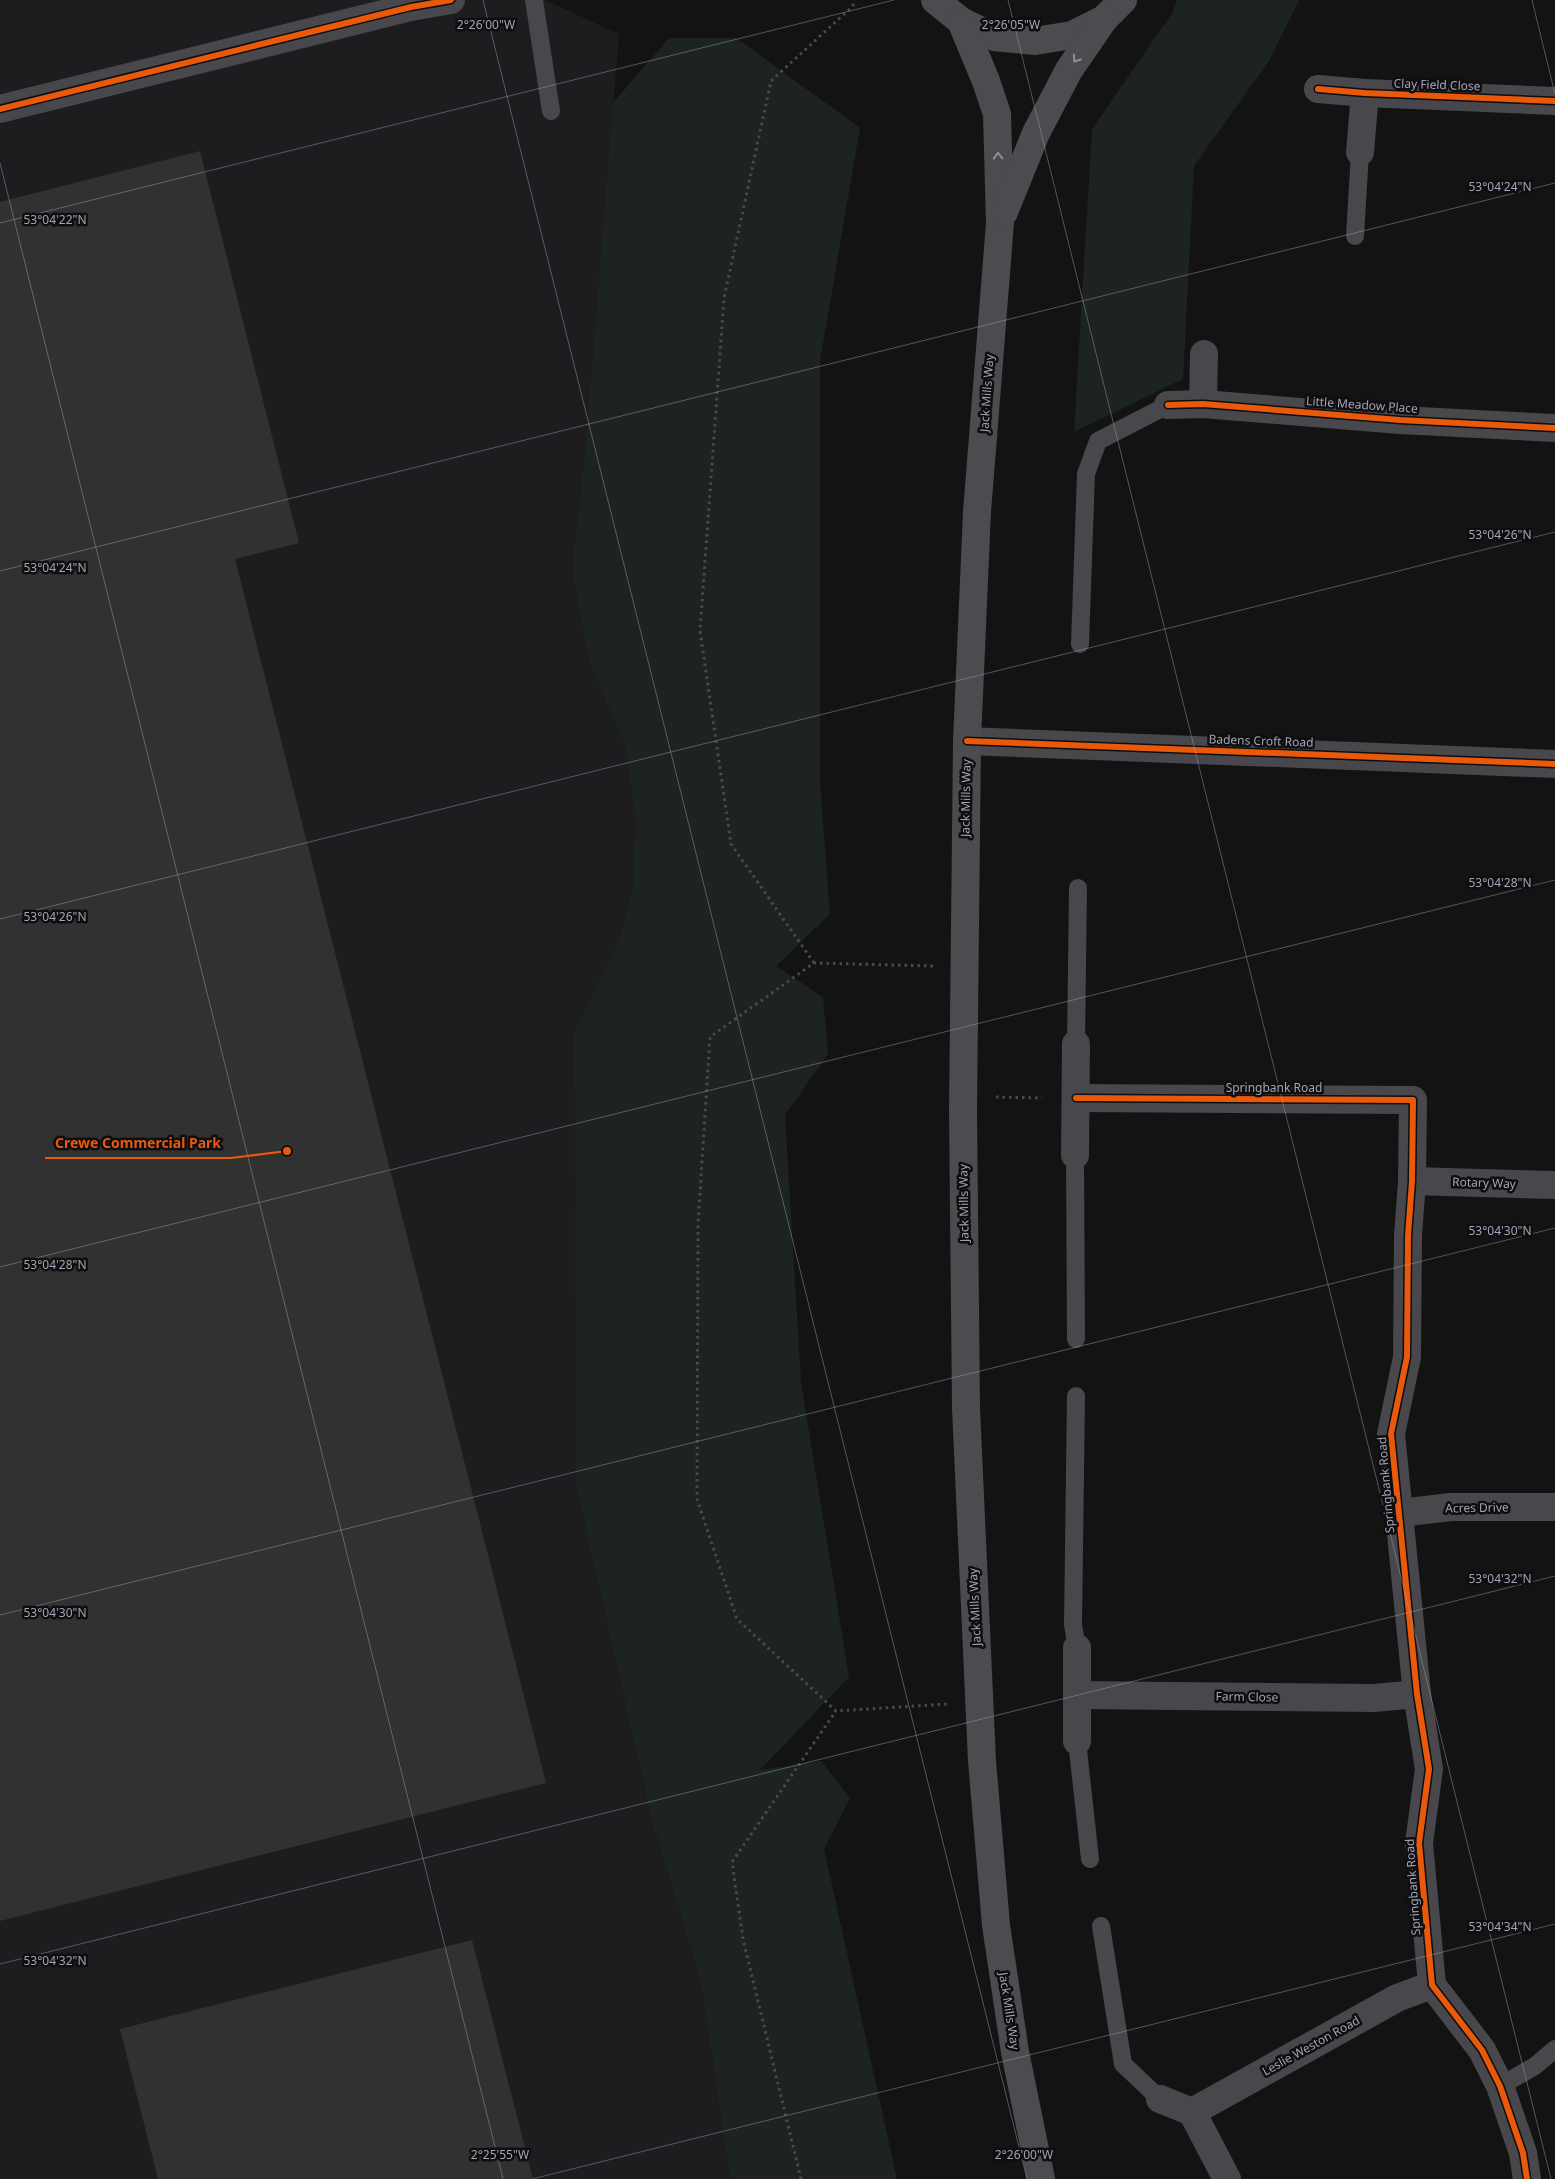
<svg xmlns="http://www.w3.org/2000/svg" width="1555" height="2179" viewBox="0 0 1555 2179" font-family="'Noto Sans',sans-serif">
  <style>
    .built { fill: #1d1d1f }
    .green { fill: #1d241f }
    .building { fill: #313132 }
    .lines { fill: none; stroke-linecap: round; stroke-linejoin: round }
    .path { stroke: #49494e; stroke-width: 3; stroke-dasharray: 2.5 4; stroke-linecap: butt }
    .service { stroke: #47474c; stroke-width: 18 }
    .minor { stroke: #47474c; stroke-width: 28 }
    .secondary { stroke: #4b4b50; stroke-width: 28 }
    .cycleway-casing { stroke: #0e0d0f; stroke-width: 9 }
    .cycleway { stroke: #e8590c; stroke-width: 6 }
    .oneway { stroke: #8e8e9b }
    .ticks { fill: none; stroke: #a4a5b4; stroke-width: 1; stroke-opacity: 0.45 }
    .labels { text-anchor: middle; stroke-width: 5; stroke-linejoin: round; paint-order: stroke }
    .street-label { font-size: 12px; fill: #a4a5b4; stroke: #0e0d0f }
    .ticks-label { font-size: 12px; text-anchor: middle; fill: #a4a5b4; stroke: #0e0d0f; stroke-width: 5; stroke-linejoin: round; paint-order: stroke }
    .leader { fill: none; stroke: #e8590c; stroke-width: 2 }
    .callout-dot { fill: #e8590c; stroke: #0e0d0f; stroke-width: 2 }
    .callout-label { font-size: 14px; text-anchor: middle; font-weight: bold; fill: #e8590c; stroke: #0e0d0f; stroke-width: 5; stroke-linejoin: round; paint-order: stroke }
  </style>
  <rect width="100%" height="100%" fill="#131313"/>
  <!-- built -->
  <path class="built" d="M0,0H545L619,34L585,450L572,568L588,659L625,745L635,815L633,890L619,939L574,1031L576,1486L652,1821L701,1982L730,2179H0Z"/>
  <!-- green -->
  <g class="green">
    <path d="M1177,0H1299L1269,61L1194,166L1183,379L1074,432L1092,129L1173,12Z"/>
    <path d="M669,38H736L860,128L820,361V781L830,914L776,966L823,997L828,1054L785,1115L801,1382L849,1677L760,1770L821,1761L850,1798L824,1849L897,2179H730L701,1982L652,1821L576,1486L574,1031L619,939L633,890L635,815L625,745L588,659L572,568L585,450L613,103Z"/>
  </g>
  <!-- building -->
  <g class="building">
    <path d="M200,151L299,543L235,559L546,1783L0,1921V202Z"/>
    <path d="M472,1940L533,2179H158L120,2029Z"/>
  </g>
  <g class="lines">
    <!-- path -->
    <g class="path">
      <path d="M814,963L731,844L700,631L724,298L771,81L853,6V0"/>
      <path d="M933,966L814,963L710,1037L698,1224L697,1499L737,1619L836,1711L947,1704"/>
      <path d="M996,1097L1042,1098"/>
      <path d="M801,2179L743,1939L732,1862L836,1711"/>
    </g>
    <!-- service -->
    <g class="service">
      <path d="M534,0L551,111"/>
      <path d="M1355,236L1360,152"/>
      <path d="M1080,644L1086,474L1098,441L1168,405"/>
      <path d="M1076,1044L1078,888"/>
      <path d="M1075,1155L1076,1339"/>
      <path d="M1076,1396L1073,1625L1077,1648"/>
      <path d="M1077,1741L1090,1859"/>
      <path d="M1101,1926L1123,2064L1160,2099"/>
      <path d="M1500,2086L1535,2066L1555,2049"/>
    </g>
    <!-- minor -->
    <g class="minor">
      <path d="M1318,89L1365,93L1555,101"/>
      <path d="M0,109L411,7L451,0"/>
      <path d="M1360,152L1365,93"/>
      <path d="M1203,404L1204,354"/>
      <path d="M1168,405L1203,404L1400,420L1555,428"/>
      <path d="M967,741L1555,764"/>
      <path d="M1076,1098L1413,1100L1412,1181L1408,1236L1407,1357L1391,1434L1417,1694L1429,1769L1419,1843L1432,1985L1482,2050L1500,2086L1523,2153L1527,2179"/>
      <path d="M1075,1155L1076,1044"/>
      <path d="M1412,1181L1555,1185"/>
      <path d="M1400,1513L1451,1507H1555"/>
      <path d="M1077,1648V1741"/>
      <path d="M1077,1695L1374,1698L1417,1694"/>
      <path d="M1160,2099L1192,2112L1227,2179"/>
      <path d="M1192,2112L1397,1998L1432,1985"/>
    </g>
    <!-- secondary -->
    <g class="secondary">
      <path d="M935,0L961,21L994,37L1035,41L1072,35L1104,19L1123,0"/>
      <path d="M961,21L986,81L997,114L1000,223L977,512L967,741L963,1110L966,1408L982,1761L996,1925L1015,2052L1041,2179"/>
      <path d="M1004,212L1036,133L1069,70L1104,19"/>
    </g>
    <defs>
      <g id="cycleway">
        <path d="M1318,89L1365,93L1555,101"/>
        <path d="M0,109L411,7L451,0"/>
        <path d="M1168,405L1203,404L1400,420L1555,428"/>
        <path d="M967,741L1555,764"/>
        <path d="M1076,1098L1413,1100L1412,1181L1408,1236L1407,1357L1391,1434L1417,1694L1429,1769L1419,1843L1432,1985L1482,2050L1500,2086L1523,2153L1527,2179"/>
      </g>
    </defs>
    <!-- cycleway casing -->
    <use href="#cycleway" class="cycleway-casing"/>
    <!-- cycleway -->
    <use href="#cycleway" class="cycleway"/>
  </g>
  <!-- one-way arrows -->
  <defs><path id="oneway-chevron" d="M-2-3.5L2.5 0L-2 3.5" fill="none" stroke-width="1.6" stroke-linecap="round" stroke-linejoin="round" transform="scale(1.25)"/></defs>
  <g class="oneway">
    <use href="#oneway-chevron" transform="translate(1076 59) rotate(125)"/>
    <use href="#oneway-chevron" transform="translate(998 156) rotate(-91)"/>
  </g>
  <!-- ticks -->
  <path class="ticks" d="M483,0L1027,2179M1008,0L1551,2179M1532,0L1555,94M0,163L503,2179M0,223L894,0M0,571L1555,183M0,919L1555,532M0,1267L1555,880M0,1615L1555,1228M0,1964L1555,1576M532,2179L1555,1924"/>
  <g class="labels">
    <!-- street labels -->
    <g class="street-label">
      <text transform="translate(1437 85) rotate(2)" y="4">Clay Field Close</text>
      <text transform="translate(987 393) rotate(-86)" y="4">Jack Mills Way</text>
      <text transform="translate(1362 405) rotate(4)" y="4">Little Meadow Place</text>
      <text transform="translate(1261 741) rotate(2)" y="4">Badens Croft Road</text>
      <text transform="translate(966 798) rotate(-89)" y="4">Jack Mills Way</text>
      <text x="1274" y="1092">Springbank Road</text>
      <text transform="translate(1484 1183) rotate(2)" y="4">Rotary Way</text>
      <text transform="translate(964 1203) rotate(-91)" y="4">Jack Mills Way</text>
      <text transform="translate(1386 1485) rotate(-95)" y="4">Springbank Road</text>
      <text transform="translate(1477 1508) rotate(-1)" y="4">Acres Drive</text>
      <text transform="translate(975 1607) rotate(-93)" y="4">Jack Mills Way</text>
      <text transform="translate(1247 1697) rotate(1)" y="4">Farm Close</text>
      <text transform="translate(1413 1887) rotate(-94)" y="4">Springbank Road</text>
      <text transform="translate(1009 2011) rotate(81)" y="4">Jack Mills Way</text>
      <text transform="translate(1311 2046) rotate(-29)" y="4">Leslie Weston Road</text>
    </g>
  </g>
  <g class="ticks-label">
    <text x="486" y="29">2°26'00"W</text>
    <text x="1011" y="29">2°26'05"W</text>
    <text x="1500" y="191">53°04'24"N</text>
    <text x="55" y="224">53°04'22"N</text>
    <text x="1500" y="539">53°04'26"N</text>
    <text x="55" y="572">53°04'24"N</text>
    <text x="1500" y="887">53°04'28"N</text>
    <text x="55" y="921">53°04'26"N</text>
    <text x="1500" y="1235">53°04'30"N</text>
    <text x="55" y="1269">53°04'28"N</text>
    <text x="1500" y="1583">53°04'32"N</text>
    <text x="55" y="1617">53°04'30"N</text>
    <text x="1500" y="1931">53°04'34"N</text>
    <text x="55" y="1965">53°04'32"N</text>
    <text x="500" y="2159">2°25'55"W</text>
    <text x="1024" y="2159">2°26'00"W</text>
  </g>
  <!-- callouts -->
  <path class="leader" d="M287 1151L231 1158H45"/>
  <circle class="callout-dot" cx="287" cy="1151" r="5"/>
  <g class="callout-label">
    <text x="138" y="1148">Crewe Commercial Park</text>
  </g>
</svg>
